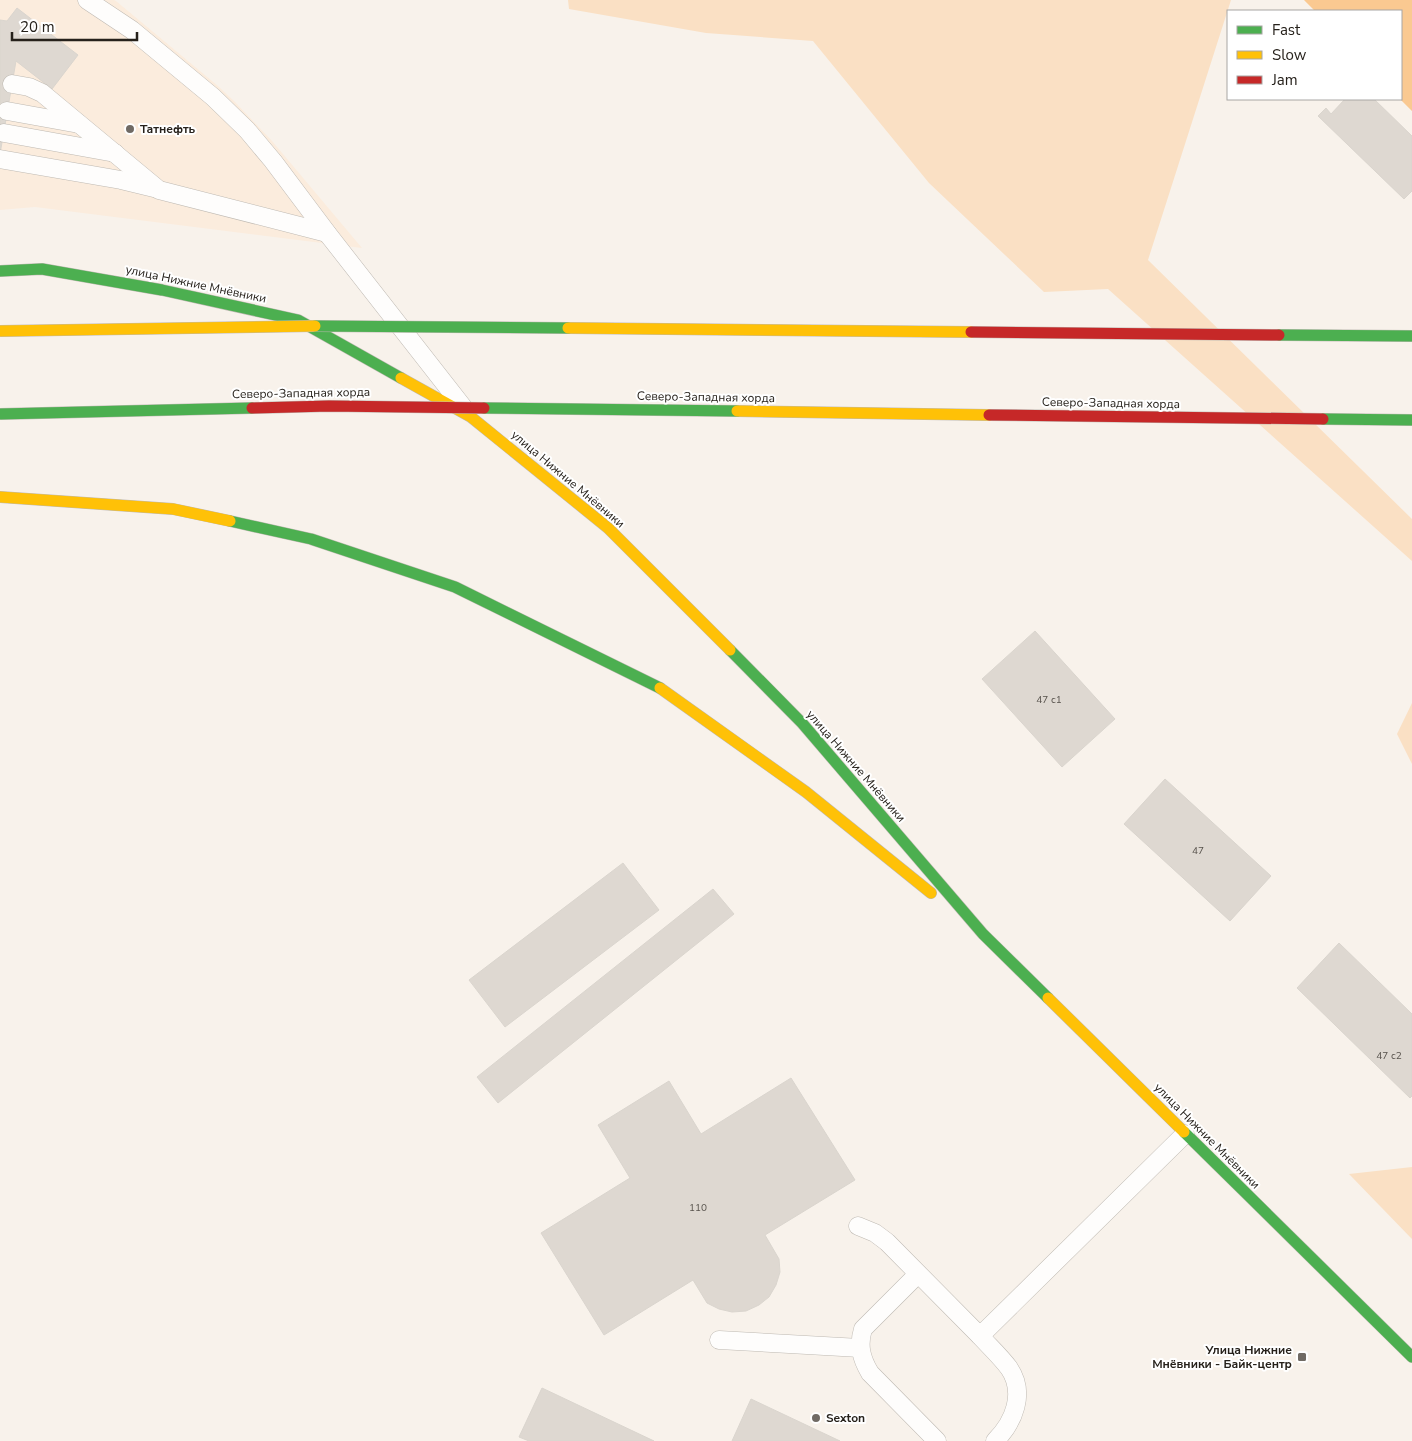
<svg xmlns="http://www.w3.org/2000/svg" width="1412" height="1441" viewBox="0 0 1412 1441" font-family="'Nunito Sans',sans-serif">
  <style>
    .built { fill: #fbecdd }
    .green { fill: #fae0c4 }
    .water { fill: #fac991 }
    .building { fill: #ded8d1; stroke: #dad5ce }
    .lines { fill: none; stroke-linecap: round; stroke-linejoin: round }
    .lane-casing { stroke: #beb9b2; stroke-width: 19 }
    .fast-casing { stroke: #beb9b2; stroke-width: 12 }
    .slow-casing { stroke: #beb9b2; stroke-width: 12 }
    .lane { stroke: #fefdfc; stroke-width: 18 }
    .fast { stroke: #4caf50; stroke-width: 11 }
    .slow { stroke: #ffc107; stroke-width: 11 }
    .fast-bridge-casing { stroke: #beb9b2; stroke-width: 12; stroke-linecap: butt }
    .slow-bridge-casing { stroke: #beb9b2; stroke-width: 12; stroke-linecap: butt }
    .jam-bridge-casing { stroke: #beb9b2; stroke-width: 12; stroke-linecap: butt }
    .fast-bridge { stroke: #4caf50; stroke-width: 11 }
    .slow-bridge { stroke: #ffc107; stroke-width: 11 }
    .jam-bridge { stroke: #c62828; stroke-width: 11 }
    .poi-dot { fill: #706a64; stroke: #fff; stroke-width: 2 }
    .labels { text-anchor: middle; stroke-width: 4; stroke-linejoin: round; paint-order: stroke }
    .number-label { font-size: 10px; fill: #57524c }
    .poi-label { font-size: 12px; font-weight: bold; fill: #26211b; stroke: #fff; text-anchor: start }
    .street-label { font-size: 12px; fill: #26211b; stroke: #fff }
  </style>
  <rect width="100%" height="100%" fill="#f8f2eb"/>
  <!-- built -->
  <path class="built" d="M0,0H114L116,1L218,86L235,102L272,141L362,248L35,207L0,210Z"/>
  <!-- green -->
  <g class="green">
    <path d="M568,0H1231L1148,260L1412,519V561L1108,289L1044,292L929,183L813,41L706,33L569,9Z"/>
    <path d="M1412,703V764L1397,734Z"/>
    <path d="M1412,1167V1239L1349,1174Z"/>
  </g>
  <!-- water -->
  <path class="water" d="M1304,0H1412V111L1400,99L1401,11H1315Z"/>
  <!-- building -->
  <g class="building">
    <path d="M17,8L78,55L52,89L16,61L0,154V20L7,21Z"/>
    <path d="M1345,99H1374L1412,136V191L1404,199L1318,116L1326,108L1331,114Z"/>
    <path d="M1035,631L1115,719L1062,767L982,679Z"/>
    <path d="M1165,779L1271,876L1230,921L1124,824Z"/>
    <path d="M623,863L659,910L505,1027L469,980Z"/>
    <path d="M713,889L734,914L498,1103L477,1077Z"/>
    <path d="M1339,943L1412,1014V1096L1410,1098L1297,988Z"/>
    <path d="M791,1078L855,1180L765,1235L779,1259L780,1272L776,1285L769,1297L759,1305L746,1311L732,1312L719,1309L707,1303L693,1280L604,1335L541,1233L630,1178L598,1125L669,1081L701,1134Z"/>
    <path d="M542,1388L654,1441H529L519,1437Z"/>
    <path d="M751,1399L840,1441H732Z"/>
  </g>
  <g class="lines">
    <defs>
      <g id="lane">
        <path d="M87,0L132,30L213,97L247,130L273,161L327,233L463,407"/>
        <path d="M12,84L29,87L42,93L159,190L327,233"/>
        <path d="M7,111L79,124"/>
        <path d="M4,133L115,153"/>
        <path d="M0,159L121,180L154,188"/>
        <path d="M858,1226L875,1233L887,1242L980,1336L1185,1134"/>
        <path d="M918,1274L863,1329C858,1345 861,1358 870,1373L937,1441"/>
        <path d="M980,1336C989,1346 1000,1356 1009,1368C1026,1393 1014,1422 995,1441"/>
        <path d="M719,1340L860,1348"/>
      </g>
      <g id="fast">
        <path d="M0,271L42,269L162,290L298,320L401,378"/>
        <path d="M230,521L311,539L455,587L660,688"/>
        <path d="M730,650L802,723L983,934L1048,998"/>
        <path d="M1184,1132L1412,1357"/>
      </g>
      <g id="slow">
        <path d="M401,378L471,417L608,528L730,650"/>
        <path d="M0,497L173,509L230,521"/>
        <path d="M660,688L806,792L931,893"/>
        <path d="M1048,998L1184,1132"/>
      </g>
    </defs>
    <!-- lane casing -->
    <use href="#lane" class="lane-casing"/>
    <!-- fast casing -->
    <use href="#fast" class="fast-casing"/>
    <!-- slow casing -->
    <use href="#slow" class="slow-casing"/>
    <!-- lane -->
    <use href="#lane" class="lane"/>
    <!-- fast -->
    <use href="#fast" class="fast"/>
    <!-- slow -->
    <use href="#slow" class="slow"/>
    <defs>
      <g id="fast-bridge">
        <path d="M315,326L568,328"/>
        <path d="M1279,335L1412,336"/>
        <path d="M484,408L737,411"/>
        <path d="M0,414L252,408"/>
        <path d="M1323,419L1412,420"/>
      </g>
      <g id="slow-bridge">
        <path d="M568,328L971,332"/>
        <path d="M0,331L315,326"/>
        <path d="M737,411L989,415"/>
      </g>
      <g id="jam-bridge">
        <path d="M971,332L1279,335"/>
        <path d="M252,408L329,406L484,408"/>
        <path d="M989,415L1323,419"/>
      </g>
    </defs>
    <!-- fast-bridge casing -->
    <use href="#fast-bridge" class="fast-bridge-casing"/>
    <!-- slow-bridge casing -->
    <use href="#slow-bridge" class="slow-bridge-casing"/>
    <!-- jam-bridge casing -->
    <use href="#jam-bridge" class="jam-bridge-casing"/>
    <!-- fast-bridge -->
    <use href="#fast-bridge" class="fast-bridge"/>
    <!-- slow-bridge -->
    <use href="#slow-bridge" class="slow-bridge"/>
    <!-- jam-bridge -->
    <use href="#jam-bridge" class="jam-bridge"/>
  </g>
  <!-- markers -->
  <g class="poi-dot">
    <circle cx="130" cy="129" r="5"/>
    <rect x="1297" y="1352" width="10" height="10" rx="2.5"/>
    <circle cx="816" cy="1418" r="5"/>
  </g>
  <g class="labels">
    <!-- number labels -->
    <g class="number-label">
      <text x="1049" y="703">47 с1</text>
      <text x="1198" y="854">47</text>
      <text x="1389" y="1059">47 с2</text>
      <text x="698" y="1211">110</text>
    </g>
    <!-- poi labels -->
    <g class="poi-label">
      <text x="140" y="133">Татнефть</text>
      <text x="1292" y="1354" text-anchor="end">Улица Нижние<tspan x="1292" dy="14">Мнёвники - Байк-центр</tspan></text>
      <text x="826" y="1422">Sexton</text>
    </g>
    <!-- street labels -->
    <g class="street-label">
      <text transform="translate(196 284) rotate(12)" y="4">улица Нижние Мнёвники</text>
      <text transform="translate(301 393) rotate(-1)" y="4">Северо-Западная хорда</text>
      <text transform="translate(706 397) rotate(1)" y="4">Северо-Западная хорда</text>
      <text transform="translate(1111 403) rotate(1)" y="4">Северо-Западная хорда</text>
      <text transform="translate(568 479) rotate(40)" y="4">улица Нижние Мнёвники</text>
      <text transform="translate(856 766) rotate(49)" y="4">улица Нижние Мнёвники</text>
      <text transform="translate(1207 1136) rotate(45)" y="4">улица Нижние Мнёвники</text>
    </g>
  </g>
  <!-- legend -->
  <rect x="1227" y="10" width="175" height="90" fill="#ffffff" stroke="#a8a6a4"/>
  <rect x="1237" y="26" width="25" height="8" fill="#4caf50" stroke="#a8a6a4"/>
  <text x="1272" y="35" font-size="15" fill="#26211b">Fast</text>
  <rect x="1237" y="51" width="25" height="8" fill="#ffc107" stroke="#a8a6a4"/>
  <text x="1272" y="60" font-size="15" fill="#26211b">Slow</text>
  <rect x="1237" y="76" width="25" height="8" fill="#c62828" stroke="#a8a6a4"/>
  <text x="1272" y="85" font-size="15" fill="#26211b">Jam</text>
  <!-- scale -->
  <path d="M12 32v8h125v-8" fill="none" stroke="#26211b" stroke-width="2.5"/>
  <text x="20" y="32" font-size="15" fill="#26211b" stroke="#ffffff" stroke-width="4" paint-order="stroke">20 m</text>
</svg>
